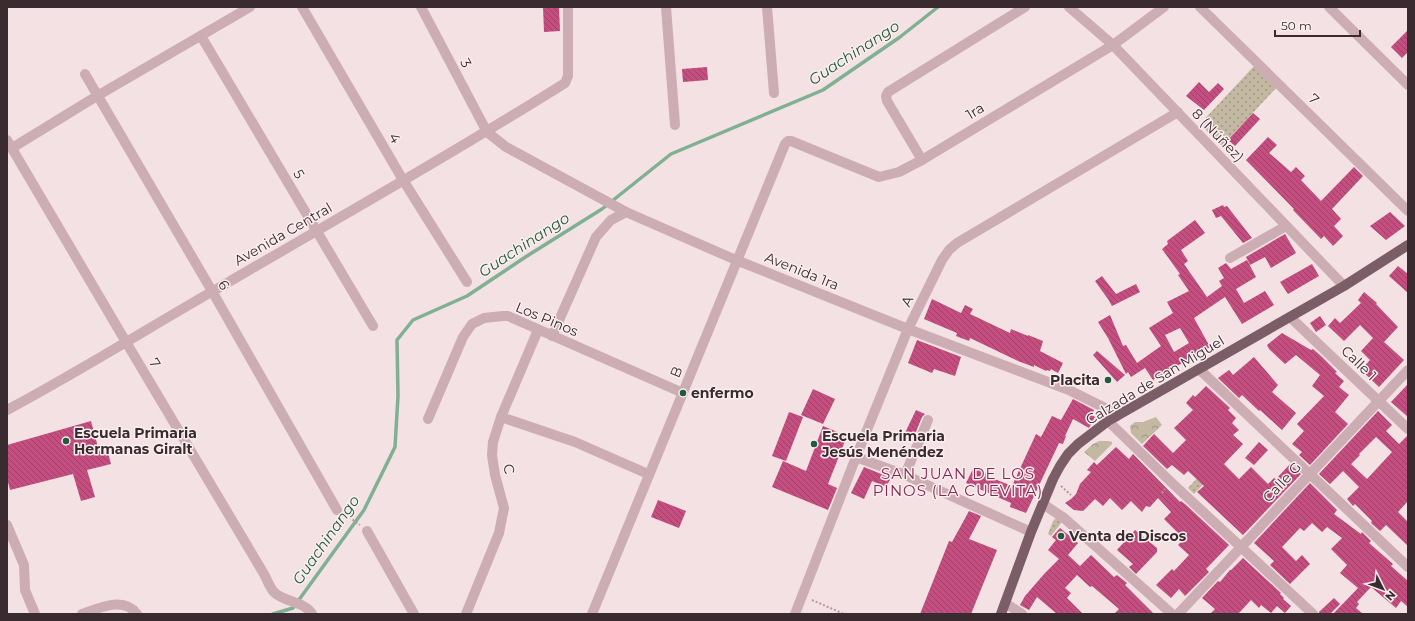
<svg xmlns="http://www.w3.org/2000/svg" width="1415" height="621" viewBox="0 0 1415 621" font-family="Montserrat,sans-serif">
  <style>
    .grass { fill: url(#grass-dots) }
    .forest { fill: url(#forest-crowns) }
    .lines { fill: none; stroke-linecap: round; stroke-linejoin: round }
    .stream { stroke: #80b092; stroke-width: 3.5 }
    .building { fill: url(#building-back-hatch); fill-rule: evenodd }
    .path { stroke: #b8979e; stroke-width: 2; stroke-dasharray: 2 2; stroke-linecap: butt }
    .minor { stroke: #ccadb3; stroke-width: 10 }
    .major { stroke: #7b5d67; stroke-width: 10 }
    .poi-dot { fill: #215b39; stroke: #faeeef; stroke-width: 1.5 }
    .labels { text-anchor: middle; stroke-width: 3; stroke-linejoin: round; paint-order: stroke }
    .street-label { font-size: 14px; fill: #3a2b30; stroke: #faeeef }
    .poi-label { font-size: 14px; font-weight: bold; fill: #3a2b30; stroke: #faeeef; text-anchor: start }
    .water-label { font-size: 15px; font-style: italic; fill: #215b39; stroke: #faeeef }
    .neighbourhood-label { font-size: 15px; letter-spacing: 1px; fill: #88254f; stroke: #faeeef }
  </style>
  <defs>
    <pattern id="grass-dots" width="8" height="8" patternUnits="userSpaceOnUse"><rect width="8" height="8" fill="#c3b8a1"/><path d="M2 2h.1M6 6h.1" fill="none" stroke="#9f9684" stroke-width="1.8" stroke-linecap="round"/></pattern>
    <pattern id="forest-crowns" width="20" height="18" patternUnits="userSpaceOnUse"><rect width="20" height="18" fill="#c3b8a1"/><path d="M2 6a3 3 0 1 1 6 0M12 15a3 3 0 1 1 6 0" fill="none" stroke="#9f9684"/></pattern>
    <pattern id="building-back-hatch" width="6" height="6" patternUnits="userSpaceOnUse"><rect width="6" height="6" fill="#c44e7f"/><path d="M-1 5l2 2M0 0l6 6M5-1l2 2" fill="none" stroke="#a04168"/></pattern>
  </defs>
  <rect width="100%" height="100%" fill="#f3e1e3"/>
  <!-- grass -->
  <g class="grass">
    <path d="M1254,66L1277,87L1222,146L1200,124Z"/>
    <path d="M1206,469L1212,475L1194,494L1188,488Z"/>
    <path d="M1056,518L1062,522L1051,536L1048,534L1053,521Z"/>
  </g>
  <!-- forest -->
  <g class="forest">
    <path d="M1156,417L1162,425L1142,444L1131,433L1130,426L1135,422H1143Z"/>
    <path d="M1099,441H1108L1112,442V444L1095,461L1084,452L1093,444Z"/>
  </g>
  <g class="lines">
    <!-- stream -->
    <path class="stream" d="M273,614L293,608L364,510L395,447L398,396L397,340L413,320L467,296L527,256L602,209L671,154L823,90L900,37L938,7"/>
  </g>
  <!-- building -->
  <g class="building">
    <path d="M543,7H559L560,31L544,32Z"/>
    <path d="M1408,30V52L1402,58L1391,47Z"/>
    <path d="M707,67L708,80L683,82L682,69Z"/>
    <path d="M1199,82L1209,92L1218,83L1224,89L1204,110L1186,96Z"/>
    <path d="M1253,113L1260,119L1235,146L1228,140Z"/>
    <path d="M1268,137L1277,145L1269,153L1291,172L1296,167L1305,176L1301,180L1321,201L1354,167L1363,176L1332,209L1341,219L1334,226L1343,236L1333,246L1324,236L1321,239L1293,210L1294,209L1246,160Z"/>
    <path d="M1223,205L1224,207L1227,206L1252,238L1243,243L1221,216L1216,218L1212,210Z"/>
    <path d="M1390,212L1405,226L1386,240L1370,226Z"/>
    <path d="M1195,220L1205,233L1181,250L1188,261L1184,264L1207,297L1222,286L1219,281L1224,278L1218,268L1226,263L1231,269L1247,260L1256,277L1236,289L1244,303L1265,291L1274,305L1242,324L1225,297L1194,318L1210,347L1153,380L1145,368L1131,377L1128,372L1126,374L1108,338L1098,322L1110,315L1123,346L1126,345L1137,363L1161,346L1149,328L1173,313L1167,302L1189,291L1178,275L1180,274L1162,249L1168,244L1167,241ZM1180,328L1189,343L1174,352L1165,335Z"/>
    <path d="M1285,234L1296,253L1271,268L1265,257L1250,265L1246,257Z"/>
    <path d="M1312,264L1319,276L1288,294L1280,282Z"/>
    <path d="M1398,266L1408,274V293L1389,276Z"/>
    <path d="M1102,276L1116,294L1136,284L1140,292L1112,306L1108,299L1095,281Z"/>
    <path d="M1364,292L1377,303L1376,304L1398,327L1384,342L1404,360L1379,387L1361,370L1370,360L1361,351L1373,338L1360,325L1344,341L1328,326L1335,318L1340,323L1361,303L1358,300Z"/>
    <path d="M932,299L961,313L965,305L973,309L970,314L1010,333L1011,329L1028,336V335L1043,341L1040,351L1063,363L1058,373L1051,369L1050,371L1047,370L1046,371L1034,365V367L1018,361L970,338L969,341L956,336L957,333L924,319Z"/>
    <path d="M1320,316L1326,325L1316,332L1310,323Z"/>
    <path d="M1282,333L1311,350L1313,349L1321,356L1337,372L1335,373L1344,381L1339,387L1349,395L1335,412L1348,424L1310,465L1299,455L1302,452L1292,444L1304,431L1297,424L1324,396L1312,386L1320,375L1296,355L1285,364L1269,349L1267,345Z"/>
    <path d="M917,340L961,357L955,376L934,369L932,373L908,363Z"/>
    <path d="M1097,351L1125,375L1117,382L1093,355Z"/>
    <path d="M1254,357L1278,385L1272,392L1296,413L1282,430L1260,410L1259,411L1242,395L1239,398L1218,378L1229,370L1233,375Z"/>
    <path d="M1408,384V417L1391,402Z"/>
    <path d="M1206,386L1230,408L1228,410L1236,418L1232,423L1239,430L1233,435L1243,444L1224,464L1239,479L1251,467L1268,484L1274,478L1276,479L1290,464L1301,474L1243,535L1197,492L1204,486L1188,471L1184,475L1172,465L1167,469L1143,446L1154,434L1173,453L1186,440L1174,428L1193,410L1186,403L1193,395L1195,397Z"/>
    <path d="M813,389L835,399L823,424L801,415Z"/>
    <path d="M1073,399L1094,410L1092,415L1095,417L1089,428L1073,419L1065,436H1066L1063,444L1059,443L1026,513L1010,507L1011,503L966,483L974,467L988,474L987,476L1012,486L1036,434L1041,437L1052,416L1061,420Z"/>
    <path d="M916,410L925,414L922,417L913,439L904,435Z"/>
    <path d="M1378,411L1392,425L1386,431L1399,444L1408,435V501L1398,512L1408,522V546L1386,525L1380,531L1371,523L1372,521L1355,504L1353,506L1347,499L1359,487L1343,471L1330,484L1319,474ZM1376,437L1392,452L1367,479L1351,464L1360,455L1359,454Z"/>
    <path d="M789,412L803,417L786,461L772,456Z"/>
    <path d="M91,421L99,451L107,449L111,464L87,470L95,497L81,501L73,474L10,490L7,478V445Z"/>
    <path d="M823,426L847,436L828,484L837,488L828,510L772,487L783,461L806,471Z"/>
    <path d="M1259,442L1268,450L1254,465L1245,458Z"/>
    <path d="M1116,447L1129,459L1133,454L1180,502L1181,501L1185,504L1229,545L1206,569L1209,572L1185,596L1179,589L1171,598L1156,585L1172,569L1174,571L1189,555L1178,545L1184,539L1164,519L1171,512L1158,498L1150,507L1146,506L1142,512L1131,501L1122,510L1110,498L1103,506L1095,499L1083,511L1074,510L1065,503L1071,499L1076,494L1080,484L1091,472L1087,470L1094,462L1097,465Z"/>
    <path d="M864,467L891,478L886,487L872,481L864,499L851,493Z"/>
    <path d="M1310,483L1337,510L1334,514L1361,534L1362,532L1371,541L1369,543L1393,564L1391,566L1408,581V607L1401,601L1396,608L1371,587L1357,602L1359,604L1356,608L1363,614H1333L1358,588L1340,573L1347,565L1331,549L1342,538L1327,527L1322,532L1312,523L1304,531L1300,528L1282,547L1296,561L1302,555L1310,564L1290,584L1270,565L1274,561L1254,543Z"/>
    <path d="M658,500L686,511L679,528L651,517Z"/>
    <path d="M969,511L981,516L969,539L997,550L971,614H920L949,541L952,542Z"/>
    <path d="M1060,528L1078,543L1068,555L1080,566L1091,555L1114,577L1117,575L1127,583L1125,585L1154,614H1114L1119,609L1092,586L1090,587L1077,575L1065,588L1071,593L1067,598L1083,614H1057L1037,597L1029,610L1020,605L1025,596L1045,573L1059,559L1048,550L1056,540L1052,537Z"/>
    <path d="M1135,530L1157,548V552L1136,574L1129,567L1133,564L1117,550Z"/>
    <path d="M1243,558L1281,593L1280,594L1284,598L1283,599L1291,606L1285,613L1277,606L1271,613L1261,605L1259,608L1251,600L1238,614H1210L1215,609L1202,598L1218,581L1220,582L1230,570H1231Z"/>
    <path d="M1334,598L1340,604L1330,614H1319V612Z"/>
  </g>
  <g class="lines">
    <!-- path -->
    <g class="path">
      <path d="M1061,486L1071,495"/>
      <path d="M1162,493L1165,489"/>
      <path d="M346,515L360,525"/>
      <path d="M812,600L844,614"/>
    </g>
    <!-- minor -->
    <g class="minor">
      <path d="M302,7L403,180L467,282"/>
      <path d="M421,7L487,132L506,147L626,212L736,260L908,329L1069,390L1103,407L1110,411L1116,417"/>
      <path d="M666,7L675,125"/>
      <path d="M767,7L774,93"/>
      <path d="M1069,7L1113,45L1344,286"/>
      <path d="M1200,7L1408,211"/>
      <path d="M1329,7L1408,85"/>
      <path d="M201,36L373,326"/>
      <path d="M85,74L212,291L337,510"/>
      <path d="M7,140L126,342L264,574C267,579 270,589 275,593C285,602 305,602 312,614"/>
      <path d="M12,148L97,96L250,7"/>
      <path d="M922,160L887,101L886,96L888,92L1025,7"/>
      <path d="M1230,258L1286,226"/>
      <path d="M1290,317L1408,429"/>
      <path d="M552,336L596,237L611,220L626,212"/>
      <path d="M1199,369L1408,567"/>
      <path d="M7,410C82,370 153,325 227,283C340,217 454,153 565,83L568,76V7"/>
      <path d="M501,417L575,442L648,474"/>
      <path d="M428,419L463,337L472,324L484,318L503,316H508L683,393"/>
      <path d="M1108,421L1172,483L1313,614"/>
      <path d="M856,457L905,475L1031,532"/>
      <path d="M905,475L928,420"/>
      <path d="M1043,504L1064,518L1172,614"/>
      <path d="M7,525L24,565L25,590L35,614"/>
      <path d="M367,531L414,614"/>
      <path d="M1005,603L1022,614"/>
      <path d="M82,614C99,608 124,596 137,614"/>
      <path d="M466,614L499,533L504,508L495,475L492,455L493,442L501,417L538,330"/>
      <path d="M592,614L785,144L788,141H791L879,177L899,172L922,160L1113,45L1164,7"/>
      <path d="M795,614L856,457L908,329L942,260L949,250L957,243L1178,112"/>
      <path d="M1178,614L1408,370"/>
    </g>
    <!-- major -->
    <path class="major" d="M1001,614L1031,532L1053,479L1060,466L1068,454L1078,444L1108,421L1344,286L1408,245"/>
  </g>
  <!-- markers -->
  <g class="poi-dot">
    <circle cx="1108" cy="380" r="4"/>
    <circle cx="683" cy="393" r="4"/>
    <circle cx="66" cy="441" r="4"/>
    <circle cx="814" cy="444" r="4"/>
    <circle cx="1061" cy="536" r="4"/>
  </g>
  <g class="labels">
    <!-- street labels -->
    <g class="street-label">
      <text transform="translate(466 63) rotate(62)" y="5">3</text>
      <text transform="translate(1314 99) rotate(45)" y="5">7</text>
      <text transform="translate(975 111) rotate(-31)" y="5">1ra</text>
      <text transform="translate(1218 135) rotate(46)" y="5">8 (Núñez)</text>
      <text transform="translate(395 138) rotate(60)" y="5">4</text>
      <text transform="translate(299 174) rotate(60)" y="5">5</text>
      <text transform="translate(283 234) rotate(-30)" y="5">Avenida Central</text>
      <text transform="translate(802 271) rotate(22)" y="5">Avenida 1ra</text>
      <text transform="translate(224 285) rotate(60)" y="5">6</text>
      <text transform="translate(907 301) rotate(-64)" y="5">A</text>
      <text transform="translate(547 319) rotate(23)" y="5">Los Pinos</text>
      <text transform="translate(155 363) rotate(59)" y="5">7</text>
      <text transform="translate(1359 363) rotate(44)" y="5">Calle 1</text>
      <text transform="translate(676 372) rotate(-68)" y="5">B</text>
      <text transform="translate(1155 380) rotate(-31)" y="5">Calzada de San Miguel</text>
      <text transform="translate(509 469) rotate(79)" y="5">C</text>
      <text transform="translate(1282 482) rotate(-47)" y="5">Calle G</text>
    </g>
    <!-- poi labels -->
    <g class="poi-label">
      <text x="1100" y="385" text-anchor="end">Placita</text>
      <text x="691" y="398">enfermo</text>
      <text x="74" y="438">Escuela Primaria<tspan x="74" dy="16">Hermanas Giralt</tspan></text>
      <text x="822" y="441">Escuela Primaria<tspan x="822" dy="16">Jesús Menéndez</tspan></text>
      <text x="1069" y="541">Venta de Discos</text>
    </g>
    <!-- water labels -->
    <g class="water-label">
      <text transform="translate(854 53) rotate(-33)" y="5">Guachinango</text>
      <text transform="translate(524 245) rotate(-33)" y="5">Guachinango</text>
      <text transform="translate(326 540) rotate(-55)" y="5">Guachinango</text>
    </g>
    <!-- neighbourhood labels -->
    <g class="neighbourhood-label">
      <text x="958" y="479">SAN JUAN DE LOS<tspan x="958" dy="17">PINOS (LA CUEVITA)</tspan></text>
    </g>
  </g>
  <!-- border -->
  <rect width="1415" height="621" fill="none" stroke="#3a2b30" stroke-width="16"/>
  <!-- north arrow -->
  <g transform="translate(1383 589) rotate(132)" stroke="#faeeef" stroke-width="3" paint-order="stroke">
  <path d="M0-3L7 15L0 10L-7 15Z" fill="#3a2b30"/>
  <text y="-6" font-size="11" font-weight="bold" text-anchor="middle" fill="#3a2b30">N</text>
  </g>
  <!-- scale -->
  <path d="M1275 30v6h85v-6" fill="none" stroke="#3a2b30" stroke-width="2"/>
  <text x="1281" y="30" font-size="12" fill="#3a2b30" stroke="#faeeef" stroke-width="3" paint-order="stroke">50 m</text>
</svg>
